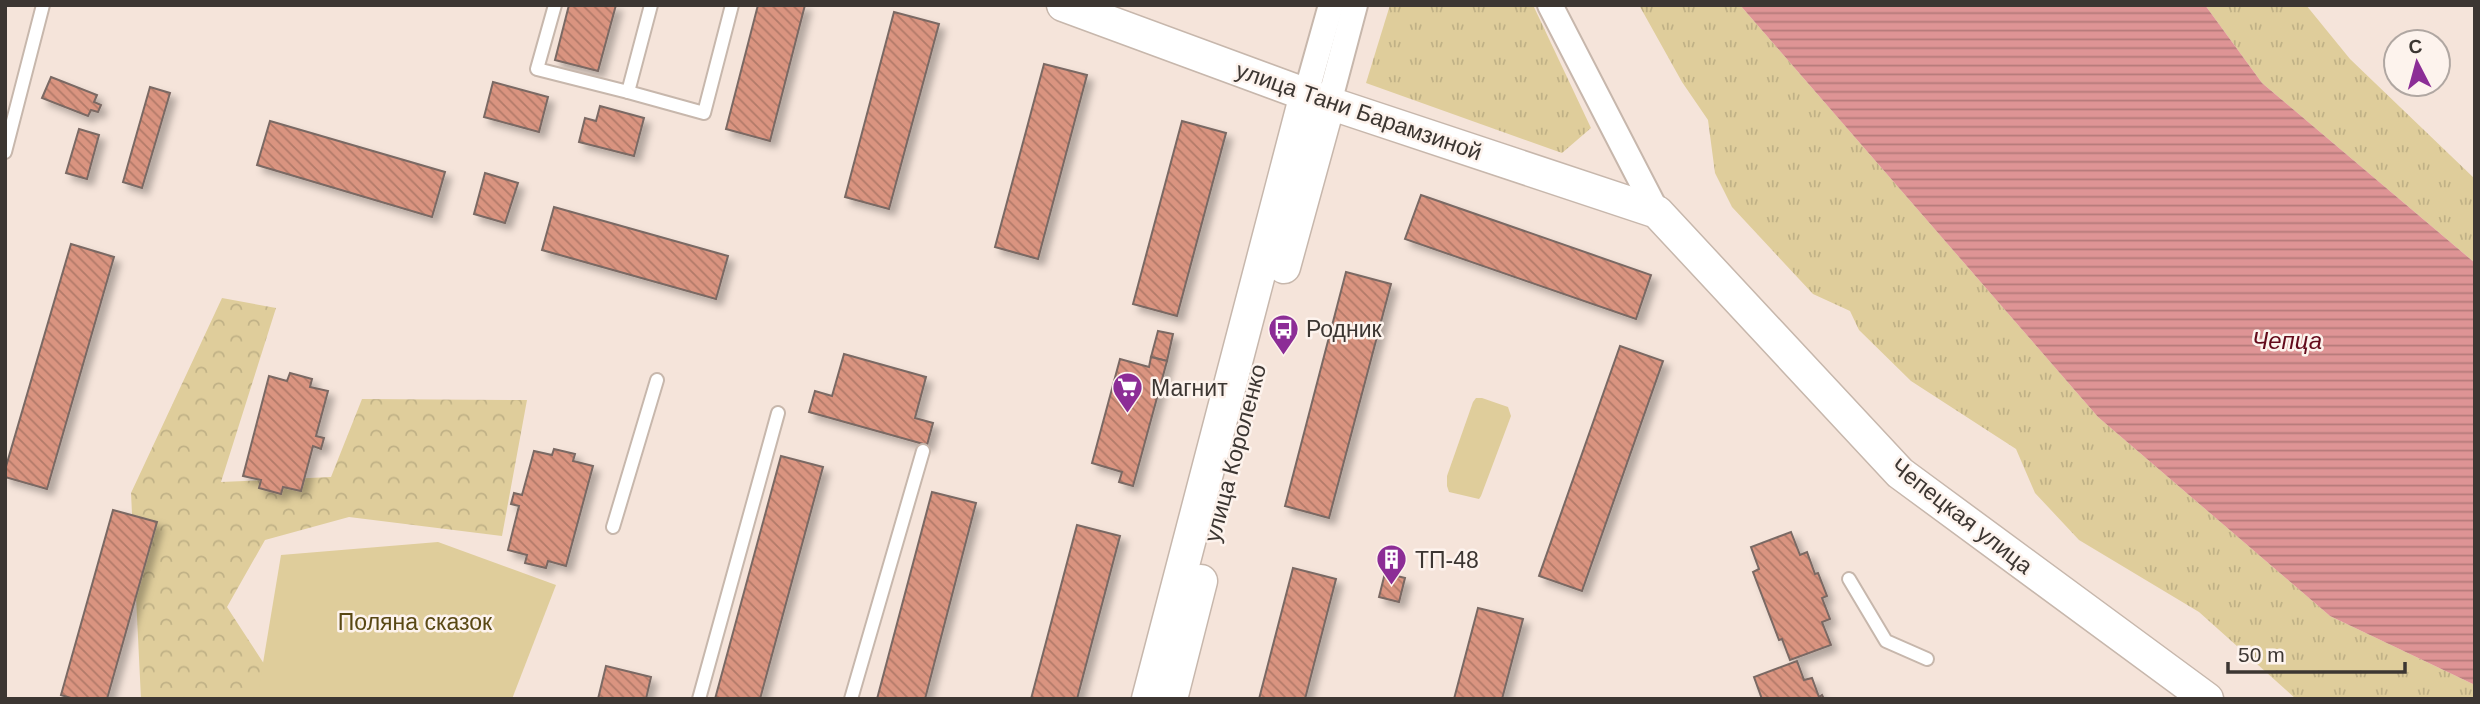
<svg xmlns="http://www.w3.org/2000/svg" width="2480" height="704" viewBox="0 0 2480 704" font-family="Arial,sans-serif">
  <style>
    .grass { fill: url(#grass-tufts) }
    .forest { fill: url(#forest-crowns) }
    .park { fill: #dfcd9b }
    .water { fill: url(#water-rules) }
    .building { fill: url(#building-back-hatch); stroke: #7a6964; stroke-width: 2; filter: url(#shadow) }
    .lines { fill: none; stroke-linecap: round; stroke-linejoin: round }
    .service-casing { stroke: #c7b7ac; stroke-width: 16 }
    .minor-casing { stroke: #c7b7ac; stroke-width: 28 }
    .tertiary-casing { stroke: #c7b7ac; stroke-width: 35 }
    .service { stroke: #fff; stroke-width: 12 }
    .minor { stroke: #fff; stroke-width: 24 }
    .tertiary { stroke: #fff; stroke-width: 32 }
    .labels { text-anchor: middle; stroke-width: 5; stroke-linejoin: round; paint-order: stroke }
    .street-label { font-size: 23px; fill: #3c3632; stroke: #fdf3ed }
    .poi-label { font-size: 23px; fill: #3c3632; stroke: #fdf3ed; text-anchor: start }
    .park-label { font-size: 23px; fill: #594814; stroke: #fdf3ed }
    .water-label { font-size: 24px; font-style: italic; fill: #640b1c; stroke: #fdf3ed }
  </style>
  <defs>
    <pattern id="grass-tufts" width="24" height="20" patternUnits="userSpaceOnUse" patternTransform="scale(1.75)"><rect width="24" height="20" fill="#dfcd9b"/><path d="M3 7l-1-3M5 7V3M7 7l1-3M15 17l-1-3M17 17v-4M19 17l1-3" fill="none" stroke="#c0b186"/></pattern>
    <pattern id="forest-crowns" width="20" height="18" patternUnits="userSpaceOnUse" patternTransform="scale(1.75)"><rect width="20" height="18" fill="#dfcd9b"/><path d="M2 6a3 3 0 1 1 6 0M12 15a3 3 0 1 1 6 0" fill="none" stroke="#c0b186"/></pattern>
    <pattern id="water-rules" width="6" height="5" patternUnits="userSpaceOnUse" patternTransform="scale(1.75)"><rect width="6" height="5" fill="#de9495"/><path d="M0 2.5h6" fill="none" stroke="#b57a7a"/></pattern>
    <pattern id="building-back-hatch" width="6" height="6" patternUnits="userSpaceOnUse" patternTransform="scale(1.75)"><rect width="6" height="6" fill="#da9480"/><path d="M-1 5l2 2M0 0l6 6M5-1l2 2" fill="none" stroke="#b27a69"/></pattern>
    <filter id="shadow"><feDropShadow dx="6" dy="6" stdDeviation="3.5" flood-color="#0004"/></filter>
  </defs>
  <rect width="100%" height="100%" fill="#f5e4da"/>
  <!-- grass -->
  <g class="grass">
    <path d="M1390,5H1533L1591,128L1562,153L1366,83Z"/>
    <path d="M1639,5H1740L2098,417L2330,616L2475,685V699H2296L2199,612L2079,540L2035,493L2016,449L1911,381L1859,330L1850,311L1813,294L1732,207L1715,173L1708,120L1682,82Z"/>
    <path d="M2205,5H2306L2350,59L2475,179V263L2262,83Z"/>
  </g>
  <!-- forest -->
  <path class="forest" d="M222,298L276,308L221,482L331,477L362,399L527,400L502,536L349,517L265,540L227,607L287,699H141L131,493Z"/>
  <!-- park -->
  <g class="park">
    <path d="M1476,398H1482L1508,407L1511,416L1481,496L1479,499L1449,492L1447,486V476L1473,402Z"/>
    <path d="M438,542L556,585L512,699H257L281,555Z"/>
  </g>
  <!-- water -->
  <path class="water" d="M1740,5H2205L2262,83L2475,263V685L2330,616L2098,417Z"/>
  <!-- building -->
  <g class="building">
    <path d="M569,5H616L598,71L555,60Z"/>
    <path d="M758,5H805L770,141L726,129Z"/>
    <path d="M894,12L939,24L889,209L845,197Z"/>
    <path d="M1044,64L1087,75L1038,259L995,247Z"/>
    <path d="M51,77L97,95L94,102L101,105L98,112L91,110L88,116L42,98Z"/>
    <path d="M493,82L548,97L539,132L484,117Z"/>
    <path d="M150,87L170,93L142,188L123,182Z"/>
    <path d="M600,106L644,118L634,156L579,142L585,118L596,121Z"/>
    <path d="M270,121L445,172L432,217L257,165Z"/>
    <path d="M1182,121L1226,133L1177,316L1133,304Z"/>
    <path d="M79,129L99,135L87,179L66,173Z"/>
    <path d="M485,173L518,183L505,223L474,214Z"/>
    <path d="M1421,195L1651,275L1636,319L1405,239Z"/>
    <path d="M554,207L728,256L716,299L542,250Z"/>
    <path d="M71,244L114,257L47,489L5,477V470Z"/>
    <path d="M1346,272L1391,284L1329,518L1285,506Z"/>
    <path d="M1158,331L1173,334L1167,361L1151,357Z"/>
    <path d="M1620,346L1663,361L1582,591L1539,576Z"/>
    <path d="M844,354L926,377L915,418L933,423L927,445L809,412L815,391L832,396Z"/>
    <path d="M1151,357L1167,361L1133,486L1119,482L1122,472L1092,463L1120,359L1149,367Z"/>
    <path d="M290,373L312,379L310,387L328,391L316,436L324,438L321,449L313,446L301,491L283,487L281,494L259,488L261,480L243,476L269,376L287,381Z"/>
    <path d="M554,449L575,454L573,461L593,466L566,566L548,561L546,568L525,563L527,555L508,550L519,506L511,504L514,493L522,495L534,451L552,455Z"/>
    <path d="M781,456L823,467L760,699H715Z"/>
    <path d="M932,492L976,503L925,699H877Z"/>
    <path d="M113,510L157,522L107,699H74L61,695Z"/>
    <path d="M1077,525L1120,536L1077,699H1031Z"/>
    <path d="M1791,532L1800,555L1807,552L1815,574L1818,573L1827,596L1822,598L1830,619L1822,622L1831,645L1790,660L1782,639L1779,640L1753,572L1759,569L1751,547Z"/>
    <path d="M1293,568L1336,579L1305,699H1259Z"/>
    <path d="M1385,573L1405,578L1399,602L1379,597Z"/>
    <path d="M1478,608L1523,619L1502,699H1454Z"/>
    <path d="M1797,661L1804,680L1812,678L1819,697L1822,695L1824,699H1762L1754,677Z"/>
    <path d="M606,666L651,677L646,699H598Z"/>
  </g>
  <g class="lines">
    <defs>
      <g id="service">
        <path d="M555,5L537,69L628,92L651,5"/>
        <path d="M628,92L704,113L732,5"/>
        <path d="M5,152L43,5"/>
        <path d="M613,527L657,380"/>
        <path d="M1849,579L1886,641L1927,659"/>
        <path d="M699,699L778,413"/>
        <path d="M851,699L923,451"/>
      </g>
      <g id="minor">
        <path d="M1550,5L1657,212"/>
        <path d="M1306,94L1331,5"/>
        <path d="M1329,103L1355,5"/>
      </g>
      <g id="tertiary">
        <path d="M1063,5L1329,103L1657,212L1900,473L2207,699"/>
        <path d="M1284,267L1329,103"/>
        <path d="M1148,699L1306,94"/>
        <path d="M1171,699L1201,581"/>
      </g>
    </defs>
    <!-- service casing -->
    <use href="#service" class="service-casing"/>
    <!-- minor casing -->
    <use href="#minor" class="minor-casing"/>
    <!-- tertiary casing -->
    <use href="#tertiary" class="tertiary-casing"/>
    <!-- service -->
    <use href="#service" class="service"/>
    <!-- minor -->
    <use href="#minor" class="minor"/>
    <!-- tertiary -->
    <use href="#tertiary" class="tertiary"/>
  </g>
  <!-- icons -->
  <defs>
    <symbol id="bus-pin" viewBox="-11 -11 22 30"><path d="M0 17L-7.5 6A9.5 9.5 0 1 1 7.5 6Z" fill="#8c2d96" stroke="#fdf3ed"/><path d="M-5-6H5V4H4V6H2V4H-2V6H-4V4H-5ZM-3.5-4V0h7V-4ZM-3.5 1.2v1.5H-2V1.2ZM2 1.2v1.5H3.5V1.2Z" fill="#fff"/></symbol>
    <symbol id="supermarket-pin" viewBox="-11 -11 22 30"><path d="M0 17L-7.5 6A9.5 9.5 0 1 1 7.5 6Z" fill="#8c2d96" stroke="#fdf3ed"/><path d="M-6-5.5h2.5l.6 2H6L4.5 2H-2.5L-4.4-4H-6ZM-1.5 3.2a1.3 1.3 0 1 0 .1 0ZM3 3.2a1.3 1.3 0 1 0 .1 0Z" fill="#fff"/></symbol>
    <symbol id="building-pin" viewBox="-11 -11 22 30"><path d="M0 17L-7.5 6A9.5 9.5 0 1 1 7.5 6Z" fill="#8c2d96" stroke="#fdf3ed"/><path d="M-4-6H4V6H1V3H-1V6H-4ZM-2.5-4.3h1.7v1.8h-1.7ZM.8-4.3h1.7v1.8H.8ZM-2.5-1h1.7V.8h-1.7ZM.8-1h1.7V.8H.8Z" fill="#fff"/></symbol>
  </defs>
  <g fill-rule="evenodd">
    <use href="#bus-pin" x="1266" y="312" width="35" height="47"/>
    <use href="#supermarket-pin" x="1110" y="370" width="35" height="47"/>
    <use href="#building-pin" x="1374" y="542" width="35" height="47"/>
  </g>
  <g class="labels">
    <!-- street labels -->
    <g class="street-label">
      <text transform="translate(1359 111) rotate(19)" y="8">улица Тани Барамзиной</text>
      <text transform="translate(1235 453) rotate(-75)" y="8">улица Короленко</text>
      <text transform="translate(1962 516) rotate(38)" y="8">Чепецкая улица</text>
    </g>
    <!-- poi labels -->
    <g class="poi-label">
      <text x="1306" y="337">Родник</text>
      <text x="1151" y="396">Магнит</text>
      <text x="1415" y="568">ТП-48</text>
    </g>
    <!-- park labels -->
    <g class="park-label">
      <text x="415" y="630">Поляна сказок</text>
    </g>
    <!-- water labels -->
    <g class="water-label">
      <text x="2287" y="349">Чепца</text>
    </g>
  </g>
  <!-- border -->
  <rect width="2480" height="704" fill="none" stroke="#3c3632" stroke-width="14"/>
  <!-- north arrow -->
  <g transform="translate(2417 63) rotate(354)"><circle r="33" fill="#fdf3ed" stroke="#b0a7a2" stroke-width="2"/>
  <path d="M0-5L12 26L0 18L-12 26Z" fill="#8c2d96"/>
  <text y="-10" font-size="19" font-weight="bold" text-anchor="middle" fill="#3c3632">С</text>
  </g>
  <!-- scale -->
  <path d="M2228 662v10h177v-10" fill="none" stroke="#3c3632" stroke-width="3.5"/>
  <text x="2238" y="662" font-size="21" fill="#3c3632" stroke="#fdf3ed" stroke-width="5" paint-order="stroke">50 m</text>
</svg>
